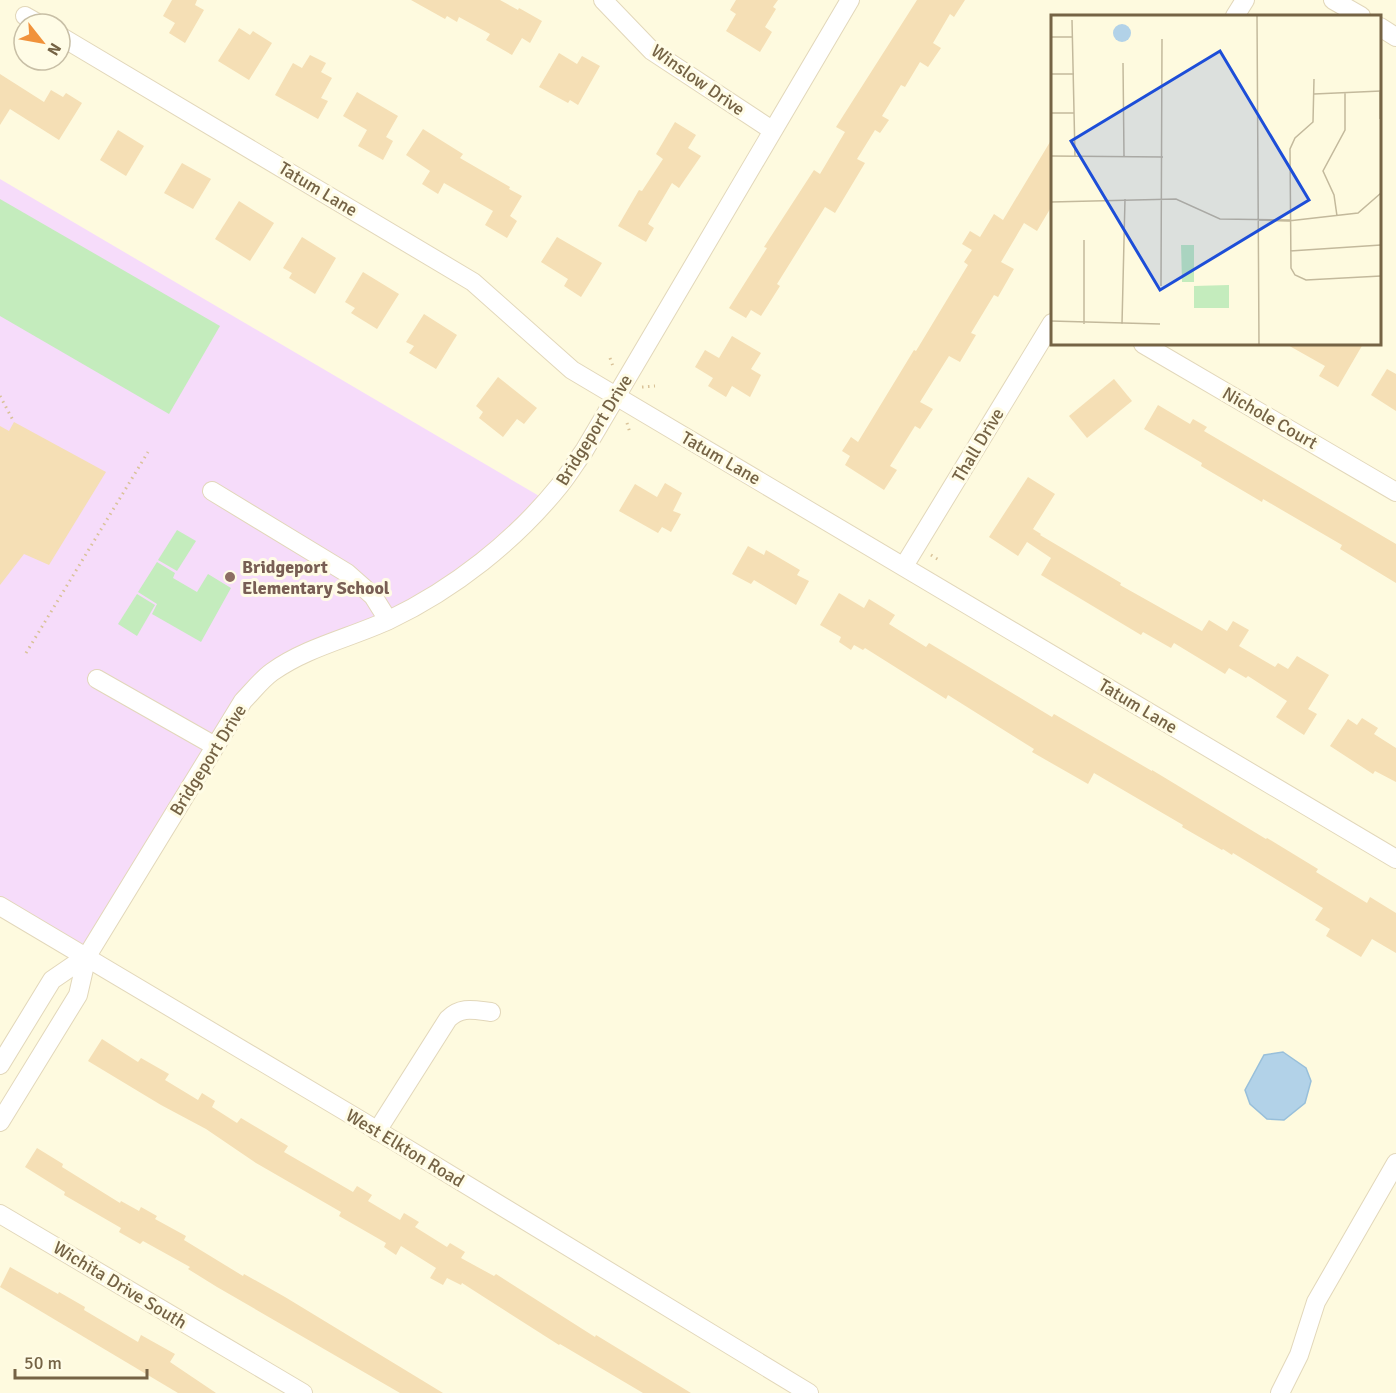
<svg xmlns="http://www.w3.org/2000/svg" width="1396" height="1393" viewBox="0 0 1396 1393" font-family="Signika,sans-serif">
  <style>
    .education { fill: #f6dcfa }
    .green { fill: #c4ecbd }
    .water { fill: #b2d2e8; stroke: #98bfda; stroke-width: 1.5 }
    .building { fill: #f5dfb5 }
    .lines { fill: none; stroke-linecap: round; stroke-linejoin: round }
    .minor-casing { stroke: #e2d7ba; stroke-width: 20 }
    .path { stroke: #d9c298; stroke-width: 3; stroke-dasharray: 1.5 4.5; stroke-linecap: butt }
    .minor { stroke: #fff; stroke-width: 18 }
    .education-dot { fill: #8d6e63; stroke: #fffce6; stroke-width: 2 }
    .labels { text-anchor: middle; stroke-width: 6; stroke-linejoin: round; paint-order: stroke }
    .street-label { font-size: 18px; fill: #756345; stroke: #fffce6 }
    .education-label { font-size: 18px; font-weight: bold; fill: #785e54; stroke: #fffce6; text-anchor: start }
    .inset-road { fill: none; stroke: #c3b99c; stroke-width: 1.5 }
    .view { fill: #1d4ed8; fill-opacity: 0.15; stroke: #1d4ed8; stroke-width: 3 }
    .inset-edge { fill: none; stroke: #756345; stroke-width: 3 }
  </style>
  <rect width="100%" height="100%" fill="#fefadf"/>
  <!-- education -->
  <path class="education" d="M0,179L546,500L481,562L271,673L87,956L0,906Z"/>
  <!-- green -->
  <g class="green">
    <path d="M0,199L220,326L169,414L0,316Z"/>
    <path d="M177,530L196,541L177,571L158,560Z"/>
    <path d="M157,562L175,573L173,578L197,592L208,574L231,588L201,642L152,614L157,604L138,592Z"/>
    <path d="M137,594L155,605L137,636L118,624Z"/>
  </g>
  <!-- water -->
  <path class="water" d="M1283,1052L1306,1068L1311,1081L1305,1103L1284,1120L1267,1119L1250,1104L1245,1090L1264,1055Z"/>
  <!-- building -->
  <g class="building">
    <path d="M172,0H197L195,5L204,10L185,43L169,33L175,23L163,16Z"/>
    <path d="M411,0H500L518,10L519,8L542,21L530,43L522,38L512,55L486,40L490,34L459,17L457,22L447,16L445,19Z"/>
    <path d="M736,0H778L773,7L776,9L765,27L772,32L760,52L726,31L736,14L730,10Z"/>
    <path d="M917,0H965L954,17L950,14L933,43L941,48L928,67L920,62L905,87L901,85L882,116L889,120L880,133L875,130L857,159L865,163L835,213L825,207L777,284L780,286L761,316L751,310L746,318L729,308L767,248L764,247L814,170L820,174L845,132L836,127Z"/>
    <path d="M239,28L250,35L253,31L272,43L249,80L218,61Z"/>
    <path d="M559,53L577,64L582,56L600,66L578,105L570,100L568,103L539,87Z"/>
    <path d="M310,55L326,63L321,72L332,78L321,98L328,101L318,119L275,95L293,63L302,68Z"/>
    <path d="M0,74L44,102L51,90L63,97L66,93L82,103L59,140L10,109L0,125Z"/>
    <path d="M357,92L398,116L386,137L393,141L383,160L358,146L367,130L343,116Z"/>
    <path d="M675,122L696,135L688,148L701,156L679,188L672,183L648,224L654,228L646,242L618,226L639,190L642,191L663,159L656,154Z"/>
    <path d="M423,129L463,154L460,158L510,187L509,189L522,196L510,216L517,221L507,238L485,225L493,211L444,183L438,194L422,184L430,171L406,155Z"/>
    <path d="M118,130L144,146L126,176L100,160Z"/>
    <path d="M1053,137V204L1037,231L1024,223L1001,262L1014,269L998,297L994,295L971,333L976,335L960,362L949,356L920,402L933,409L920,429L915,426L890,466L897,470L884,490L845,465L850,456L842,451L851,437L858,442L914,350L916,351L968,265L964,262L972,250L962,244L970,231L980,237L994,214L1003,220Z"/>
    <path d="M182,163L211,179L193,209L164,193Z"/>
    <path d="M239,201L274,223L250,261L215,239Z"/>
    <path d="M302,237L336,258L315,294L289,278L292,273L283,268Z"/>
    <path d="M557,237L602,263L581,297L564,286L568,279L541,262Z"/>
    <path d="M363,272L399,294L377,329L351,313L355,308L345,302Z"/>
    <path d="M424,314L457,335L436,369L409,353L414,346L406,342Z"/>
    <path d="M732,336L761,353L751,369L761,375L750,397L732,386L726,397L708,386L713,378L695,367L705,350L719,358Z"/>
    <path d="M1286,344H1363L1338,387L1319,376L1325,366Z"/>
    <path d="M1387,369L1396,374V411L1371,395Z"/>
    <path d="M498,377L537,408L524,424L517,419L503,437L479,418L483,412L476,406Z"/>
    <path d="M1114,379L1132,401L1087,438L1069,416Z"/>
    <path d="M1158,405L1190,424L1193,419L1207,427L1204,431L1396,544V583L1340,549L1342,545L1263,499L1262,502L1240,489L1201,466L1202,463L1144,429Z"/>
    <path d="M14,422L106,472L49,565L24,554L0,585V426L9,431Z"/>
    <path d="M1028,477L1055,494L1033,529L1041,534L1040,535L1121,583L1120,585L1202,631L1209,620L1227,631L1233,621L1249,630L1239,646L1275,667L1278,663L1288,669L1297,656L1329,675L1308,709L1317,714L1304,735L1276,717L1287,701L1248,676L1246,678L1229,668L1225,674L1174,643L1171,648L1143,632L1141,635L1041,575L1051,558L1027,542L1018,556L989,537Z"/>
    <path d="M665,483L682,493L673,511L681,514L671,532L662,527L658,533L619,511L635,484L657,497Z"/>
    <path d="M748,546L764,555L766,550L800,570L797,575L809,581L796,605L754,580L751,584L732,574Z"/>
    <path d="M839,593L864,608L869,599L895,615L889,624L926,647L929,643L1052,717L1054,714L1152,771V770L1266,839L1267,838L1318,869L1316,872L1367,903L1370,897L1396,913V953L1372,939L1361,957L1326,936L1330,929L1315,920L1323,908L1233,853L1232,855L1223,849L1222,850L1182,827L1183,825L1094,773L1088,784L1032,752L1034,749L948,695L946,699L865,648L863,650L854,645L851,650L839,642L841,637L820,625Z"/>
    <path d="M1362,718L1378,728L1374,734L1396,748V782L1375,771L1373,774L1330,746L1348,719L1357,725Z"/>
    <path d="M102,1039L138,1062L141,1058L169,1074L165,1080L198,1100L202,1093L215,1101L212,1107L237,1123L241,1118L288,1146L284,1152L353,1192L357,1186L372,1195L368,1201L400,1220L404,1213L419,1222L415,1227L447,1247L450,1243L465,1252L461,1258L494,1276L496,1274L595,1337L596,1335L691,1393H643L560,1344L559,1345L462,1283L461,1285L447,1278L443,1285L430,1278L436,1268L401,1246L396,1255L384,1247L386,1243L339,1216L341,1212L256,1163L206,1129L161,1105L88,1061Z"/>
    <path d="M37,1148L63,1164L62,1167L120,1203L121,1201L139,1211L141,1207L157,1216L155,1219L186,1236L184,1240L243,1276L244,1274L285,1297L443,1393H400L217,1287L188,1269L190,1267L143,1241L140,1244L119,1232L121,1228L64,1195L65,1192L25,1167Z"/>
    <path d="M10,1267L58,1294L59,1292L85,1307L84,1310L138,1342L141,1335L175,1354L170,1362L216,1393H178L0,1287Z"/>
  </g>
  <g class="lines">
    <defs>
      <g id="minor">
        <path d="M603,0L652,51L772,130"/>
        <path d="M1333,0L1361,16"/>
        <path d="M25,16L39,24"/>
        <path d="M1235,16L1245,0"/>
        <path d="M1380,27L1396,37"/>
        <path d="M60,36L473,282L572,370L1396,859"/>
        <path d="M1143,344L1396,492"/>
        <path d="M212,491L347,573L373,596L388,620"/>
        <path d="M904,566L1052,323"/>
        <path d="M97,679L215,746"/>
        <path d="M0,906L360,1120L809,1393"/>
        <path d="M0,1065L52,980L87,956"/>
        <path d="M0,1122L78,995L87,956L243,701C252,692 261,680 272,672C307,647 350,638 389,620C454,589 515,541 560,485C569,474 576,462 584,451L850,0"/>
        <path d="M377,1131L448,1019C461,1006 474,1010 491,1012"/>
        <path d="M0,1214L303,1393"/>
        <path d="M1280,1393L1299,1355L1316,1302L1396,1163"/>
      </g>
    </defs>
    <!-- minor casing -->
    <use href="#minor" class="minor-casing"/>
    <!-- path -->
    <g class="path">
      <path d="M610,358L614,369"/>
      <path d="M642,387L655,386"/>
      <path d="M0,396L14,422"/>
      <path d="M627,423L630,433"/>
      <path d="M931,555L939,560"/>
      <path d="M26,653L148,452"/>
    </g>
    <!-- minor -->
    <use href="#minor" class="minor"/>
  </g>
  <!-- markers -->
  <circle class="education-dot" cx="230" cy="577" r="6"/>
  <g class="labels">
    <!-- street labels -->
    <g class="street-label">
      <text transform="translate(698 80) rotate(35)" y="6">Winslow Drive</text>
      <text transform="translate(318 189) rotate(31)" y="6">Tatum Lane</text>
      <text transform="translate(1270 418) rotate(30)" y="6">Nichole Court</text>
      <text transform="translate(594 430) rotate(-58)" y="6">Bridgeport Drive</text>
      <text transform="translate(978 445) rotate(-59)" y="6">Thall Drive</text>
      <text transform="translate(721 458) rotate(30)" y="6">Tatum Lane</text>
      <text transform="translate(1138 706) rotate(31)" y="6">Tatum Lane</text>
      <text transform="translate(208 760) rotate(-58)" y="6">Bridgeport Drive</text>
      <text transform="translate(405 1148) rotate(31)" y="6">West Elkton Road</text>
      <text transform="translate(120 1285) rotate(31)" y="6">Wichita Drive South</text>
    </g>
    <!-- education labels -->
    <g class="education-label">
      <text x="242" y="573">Bridgeport<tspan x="242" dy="21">Elementary School</tspan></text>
    </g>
  </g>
  <!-- overview -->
  <g transform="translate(1051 15)">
    <rect width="330" height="330" fill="#fefadf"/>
    <path d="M130,230H143V267H131ZM178,270V293H143V271Z" fill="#c4ecbd"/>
    <path d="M62 18a9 9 0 1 1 18 0a9 9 0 1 1-18 0Z" fill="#b2d2e8"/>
    <path class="inset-road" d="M206,0L208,330M21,5L24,142M0,22H21M72,48L73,141M1,59H23M263,64L262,107L244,123L239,134L240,253L244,260L255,265L330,261M329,76V104M263,79L330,76M1,98H23M0,141L112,142M0,187L125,184L169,204L239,205M286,201L283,180L272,156L294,115V77M208,205L237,206L307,198L330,178M33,225V309M239,236L330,230M110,271L111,24M0,306L109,309M71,309L74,184"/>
    <path class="view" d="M169,36L258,185L109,275L20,126Z"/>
    <rect width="330" height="330" class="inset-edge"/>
  </g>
  <!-- north arrow -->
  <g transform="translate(42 42) rotate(121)"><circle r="28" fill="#fffce6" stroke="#c8bfa6" stroke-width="1.5"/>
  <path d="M0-4.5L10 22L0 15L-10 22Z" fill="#f1923b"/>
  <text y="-9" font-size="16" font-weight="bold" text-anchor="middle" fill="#756345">N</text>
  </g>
  <!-- scale -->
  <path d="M15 1369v9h132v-9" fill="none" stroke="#756345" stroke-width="3"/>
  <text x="24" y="1369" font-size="18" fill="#756345" stroke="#fffce6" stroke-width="4.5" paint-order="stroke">50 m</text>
</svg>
